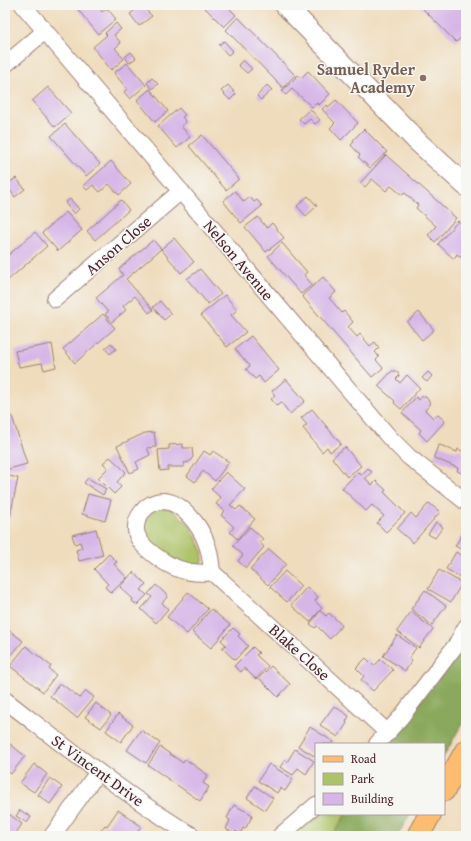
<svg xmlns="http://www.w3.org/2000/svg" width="471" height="841" viewBox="0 0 471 841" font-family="'Gentium Book Plus',serif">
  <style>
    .green { fill: #adc368; stroke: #7c714a }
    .forest { fill: #8aa95c; stroke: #6a6444 }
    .building { fill: #d6b5e7 }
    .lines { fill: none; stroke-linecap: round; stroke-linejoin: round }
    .minor-casing { stroke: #9c7e74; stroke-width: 18 }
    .tertiary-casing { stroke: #9c7e74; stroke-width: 22 }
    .primary-casing { stroke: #9c7e74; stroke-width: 24 }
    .minor { stroke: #fff; stroke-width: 16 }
    .tertiary { stroke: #fff; stroke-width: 20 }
    .primary { stroke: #fdbc6f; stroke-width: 22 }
    .education-dot { fill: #8d6e63; stroke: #f6f6f2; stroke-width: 1.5 }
    .labels { text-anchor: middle; stroke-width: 3; stroke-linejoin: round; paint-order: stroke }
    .education-label { font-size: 16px; font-weight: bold; fill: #785e54; stroke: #f6f6f2; text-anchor: end }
    .street-label { font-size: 16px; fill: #4a1f2b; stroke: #f6f6f2 }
  </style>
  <rect width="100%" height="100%" fill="#f6f6f2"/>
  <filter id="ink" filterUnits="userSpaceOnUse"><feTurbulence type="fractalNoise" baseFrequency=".025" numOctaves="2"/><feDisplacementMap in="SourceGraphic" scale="8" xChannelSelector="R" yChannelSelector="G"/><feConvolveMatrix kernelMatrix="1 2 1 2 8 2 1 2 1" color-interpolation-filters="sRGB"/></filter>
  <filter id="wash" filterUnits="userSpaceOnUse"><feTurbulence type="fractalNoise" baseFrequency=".012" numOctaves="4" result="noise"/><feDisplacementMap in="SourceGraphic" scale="16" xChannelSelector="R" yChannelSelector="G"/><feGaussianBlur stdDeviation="0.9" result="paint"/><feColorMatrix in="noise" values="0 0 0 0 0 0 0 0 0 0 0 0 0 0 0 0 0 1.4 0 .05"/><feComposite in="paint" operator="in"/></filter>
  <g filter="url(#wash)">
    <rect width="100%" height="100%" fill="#efdcbc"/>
    <!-- green -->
    <g class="green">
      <path d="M157,507L171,509L189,524L202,549L203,561L199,565L194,566L163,555L143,534V519Z"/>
      <path d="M316,814H346L332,836H288Z"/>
    </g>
    <!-- forest -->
    <g class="forest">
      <path d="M466,643V717L444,756V744H388Z"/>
      <path d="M346,814H410L397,836H332Z"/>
    </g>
    <g id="blocks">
      <!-- building -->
      <g class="building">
        <path d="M74,5H96L102,12L107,8L116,19L98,34Z"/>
        <path d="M141,5L152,16L139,26L130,14Z"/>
        <path d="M202,5H226L236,15L224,27Z"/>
        <path d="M419,5H462L466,9V41L462,37L456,42Z"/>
        <path d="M238,17L295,75L283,88L226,30Z"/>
        <path d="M116,23L121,29L114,35L121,43L115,48L124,59L111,70L93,47L107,35L105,33Z"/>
        <path d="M224,41L233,51L228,55L219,45Z"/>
        <path d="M131,52L136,58L129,63L125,57Z"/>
        <path d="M243,60L252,69L247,73L238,65Z"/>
        <path d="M127,63L146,85L130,99L124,92L127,89L114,73Z"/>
        <path d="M308,71L330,94L319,105L317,103L312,107L292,89L286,95L282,91L298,75L301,78Z"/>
        <path d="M152,78L158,84L152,89L147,83Z"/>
        <path d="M228,85L236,94L230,100L221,91Z"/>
        <path d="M267,85L272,90L261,100L257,96Z"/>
        <path d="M48,87L71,113L55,127L32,101Z"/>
        <path d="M150,89L168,111L155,122L137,100Z"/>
        <path d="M336,100L358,123L341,140L330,128L335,123L322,109L327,105L328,107Z"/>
        <path d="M179,108L185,115L182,117L186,122L181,126L190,137L177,148L158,126Z"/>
        <path d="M310,109L320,120L315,124L310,119L304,124L299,119Z"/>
        <path d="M65,124L100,164L86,176L51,136Z"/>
        <path d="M364,129L387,152L370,168L358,157L360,155L351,145L354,142L353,140Z"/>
        <path d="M202,135L239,179L226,190L189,146Z"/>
        <path d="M386,155L456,218L435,242L428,235L436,226L416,208L418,205L405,193L402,195L391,186L386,191L372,179L365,187L360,183Z"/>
        <path d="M111,161L131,184L119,195L109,184L100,192L93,185L87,190L83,186Z"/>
        <path d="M16,178L25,189L15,197L6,185Z"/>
        <path d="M235,191L244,202L250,197L254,202L257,200L262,206L241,223L223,201Z"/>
        <path d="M308,196L317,206L306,216L297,206Z"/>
        <path d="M70,199L79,209L74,214L65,203Z"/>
        <path d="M121,200L129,210L95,240L87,231Z"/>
        <path d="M66,212L82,230L58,251L42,233Z"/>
        <path d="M258,217L267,228L272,223L284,238L266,252L245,227Z"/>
        <path d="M458,221L466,228V258L464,260L457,254L454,259L438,244Z"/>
        <path d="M35,232L47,246L7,281L5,278V258Z"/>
        <path d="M174,238L194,262L181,273L161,249Z"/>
        <path d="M153,240L161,249L126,279L153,310L149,313L135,296L123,306L126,310L112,322L105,314L108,312L96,298L123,275L119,269Z"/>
        <path d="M282,243L307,272L304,275L312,285L301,294L268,256Z"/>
        <path d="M200,269L221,294L208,304L187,279Z"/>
        <path d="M323,277L336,292L329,298L342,313L344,311L353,322L348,327L357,337L360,334L370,346L375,342L379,348L375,352L379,357L376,360L383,368L372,377L302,296Z"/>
        <path d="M225,295L237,310L231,315L246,332L227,347L201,315Z"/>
        <path d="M160,301L171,314L164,320L153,307Z"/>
        <path d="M419,312L434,330L422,340L407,322Z"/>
        <path d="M103,314L115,328L75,363L63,349Z"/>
        <path d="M251,336L279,370L264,383L259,376L255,379L246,369L250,366L235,349Z"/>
        <path d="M111,343L116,349L110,354L105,348Z"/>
        <path d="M52,344L56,367L44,370L42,363L19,367L15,351Z"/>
        <path d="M392,371H396L398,373L399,376L396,379L400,383L407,375L420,388L401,409L394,403L395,401L378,386Z"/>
        <path d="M428,372L432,376L427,382L422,378Z"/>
        <path d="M286,379L305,401L290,414L281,402L277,406L271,399L275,396L272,391Z"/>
        <path d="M416,397L419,400L421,397H426L429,401L430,405L425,410L433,418L437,414L445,421L427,441L419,433L421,430L402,413Z"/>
        <path d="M312,409L341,444L330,452L327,447L322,452L303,428L307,425L301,418Z"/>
        <path d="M12,416L27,464L5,470V418Z"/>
        <path d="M154,432L156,447L147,448L150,455L136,462L139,469L130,473L117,446L145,433Z"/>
        <path d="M183,444V448H192L193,457L189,462L184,463V467H168V470L160,471L158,450L169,449V445Z"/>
        <path d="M440,445L457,452L458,449L466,453V475L457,471L458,468L434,458V456L438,446Z"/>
        <path d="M345,447L361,466L347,477L332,458Z"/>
        <path d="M204,451L210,455L213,451L229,462L215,481L203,471L195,482L187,476Z"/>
        <path d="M110,457L126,472L117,482L121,487L114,494L98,478L108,468L103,463Z"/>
        <path d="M368,468L372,472L365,478L372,485L376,481L386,490L384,492L405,513L386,532L377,523L384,516L372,505L366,511L342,488L358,472L361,475Z"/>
        <path d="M226,472L245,489L230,505L236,510L240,506L255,519L237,539L230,532L234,527L221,515L225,511L216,504L221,498L211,489Z"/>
        <path d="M5,475L18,478L10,517L5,516Z"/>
        <path d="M88,478L106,489L103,495L84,483Z"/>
        <path d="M88,494L111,500L105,521L82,514Z"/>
        <path d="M429,503L440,512L413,543L397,529L411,513L416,518Z"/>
        <path d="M436,522L443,527L435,538L428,534Z"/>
        <path d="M250,527L263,539L259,542L264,547L246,568L238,561L243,555L233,546Z"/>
        <path d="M96,529L103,555L79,561L76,550L82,548L80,542L75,544L72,535Z"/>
        <path d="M463,533L466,535V552L455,546Z"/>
        <path d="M269,549L286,564L268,585L250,569Z"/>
        <path d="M456,552L466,558V578L465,580L446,569Z"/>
        <path d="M109,554L117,562L114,564L127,578L111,593L105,587L108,584L94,569Z"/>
        <path d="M439,570L462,583L451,602L428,589Z"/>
        <path d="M285,571L301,586L287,602L270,587Z"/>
        <path d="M133,572L146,584L141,590L147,595L137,605L132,601L133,599L120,587Z"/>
        <path d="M156,585L168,596L162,603L168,609L156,623L141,609L152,597L148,594Z"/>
        <path d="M307,587L318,597L315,601L322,608L310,622L291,605Z"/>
        <path d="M425,590L446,606L432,625L411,609Z"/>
        <path d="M188,592L208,609L187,634L167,617Z"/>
        <path d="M211,609L230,625L211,648L192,632Z"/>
        <path d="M320,611L326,616L329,613L342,625L330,639L317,626L315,628L310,624Z"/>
        <path d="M411,612L433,629L419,648L397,631Z"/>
        <path d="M5,627L23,641L5,663Z"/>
        <path d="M233,628L240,634L238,636L248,646L235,660L222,648L226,645L221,640Z"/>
        <path d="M397,635L416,648L409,658L412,661L405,671L383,656Z"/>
        <path d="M26,646L51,666L49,669L56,675L43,692L10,666Z"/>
        <path d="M253,647L259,653L256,655L268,666L256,679L244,668L241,672L234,666Z"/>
        <path d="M366,658L374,666L381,659L393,670L373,691L361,680L364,676L356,668Z"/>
        <path d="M271,666L290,684L278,697L259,678Z"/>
        <path d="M60,683L80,698L86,691L94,697L77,718L50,696Z"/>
        <path d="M96,703L111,715L101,728L85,717Z"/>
        <path d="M334,706L349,716L346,722L347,723L338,737L320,725Z"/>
        <path d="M118,714L133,725L121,742L106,731Z"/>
        <path d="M310,727L334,742L333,744H316V757L298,746Z"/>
        <path d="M141,730L160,743L146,763L127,750Z"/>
        <path d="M5,740L25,756L11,774L5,769Z"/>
        <path d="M160,747L183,763L185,759L208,775L203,783L209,787L200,801L148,765Z"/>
        <path d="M295,749L314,761L306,774L298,768L293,775L280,767L285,760L287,762Z"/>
        <path d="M34,764L47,774L34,792L20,783Z"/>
        <path d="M269,764L293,779L285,791L280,788L277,793L258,781Z"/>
        <path d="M50,778L62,787L50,804L38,795Z"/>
        <path d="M255,786L273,798L265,810L247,798Z"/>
        <path d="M234,805L253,815L245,829L243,828L240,834L236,831L235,834L226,829L230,820L227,818Z"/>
        <path d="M20,810L31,817L27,823L16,816Z"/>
        <path d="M118,810L141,826L136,834H137L136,836H97L105,825L107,826Z"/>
        <path d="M5,811L22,824L14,836H7L5,835Z"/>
      </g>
    </g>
  </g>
  <g filter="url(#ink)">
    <use href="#blocks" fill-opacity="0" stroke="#9c7e74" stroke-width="1"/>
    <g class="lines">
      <defs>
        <g id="minor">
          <path d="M23,5L389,437L409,457L466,502"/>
          <path d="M5,65L45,31"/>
          <path d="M55,299L181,191"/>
          <path d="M212,572C211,561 210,551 206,542C200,526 182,502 164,501C147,501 132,518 137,535C141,545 149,551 157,557C174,570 191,575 212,572L388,733"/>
          <path d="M5,700C66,747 126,796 193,836"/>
          <path d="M377,744L401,717L456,645L466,627"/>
          <path d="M52,836L98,772"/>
          <path d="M280,836L316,805"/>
        </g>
        <path id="tertiary" d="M285,5L418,142L466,186"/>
        <g id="primary">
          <path d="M444,790L466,751"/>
          <path d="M418,836L430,814"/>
        </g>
      </defs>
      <!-- minor casing -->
      <use href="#minor" class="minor-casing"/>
      <!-- tertiary casing -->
      <use href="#tertiary" class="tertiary-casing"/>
      <!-- primary casing -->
      <use href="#primary" class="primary-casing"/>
      <!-- minor -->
      <use href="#minor" class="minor"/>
      <!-- tertiary -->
      <use href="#tertiary" class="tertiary"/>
      <!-- primary -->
      <use href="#primary" class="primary"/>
    </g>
  </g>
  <!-- markers -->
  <circle class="education-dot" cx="423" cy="78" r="4"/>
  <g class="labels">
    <!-- education labels -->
    <g class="education-label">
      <text x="415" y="75">Samuel Ryder<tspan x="415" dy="18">Academy</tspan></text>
    </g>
    <!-- street labels -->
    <g class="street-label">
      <text transform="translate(118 245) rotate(-41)" y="6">Anson Close</text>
      <text transform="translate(239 260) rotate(50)" y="6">Nelson Avenue</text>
      <text transform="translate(300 652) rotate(42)" y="6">Blake Close</text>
      <text transform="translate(98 770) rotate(36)" y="6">St Vincent Drive</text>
    </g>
  </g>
  <!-- margin -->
  <rect width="471" height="841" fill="none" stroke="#f6f6f2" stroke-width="20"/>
  <!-- legend -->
  <rect x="315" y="743" width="130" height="72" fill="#f6f6f2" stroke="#b1a0a2"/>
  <rect x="323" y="756" width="20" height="6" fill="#fdbc6f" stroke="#b1a0a2"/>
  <text x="351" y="763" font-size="12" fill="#4a1f2b">Road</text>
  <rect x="323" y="773" width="20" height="12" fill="#adc368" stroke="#b1a0a2"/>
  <text x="351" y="783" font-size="12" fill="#4a1f2b">Park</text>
  <rect x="323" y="793" width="20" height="12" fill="#d6b5e7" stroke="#b1a0a2"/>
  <text x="351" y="803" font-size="12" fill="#4a1f2b">Building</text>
</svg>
